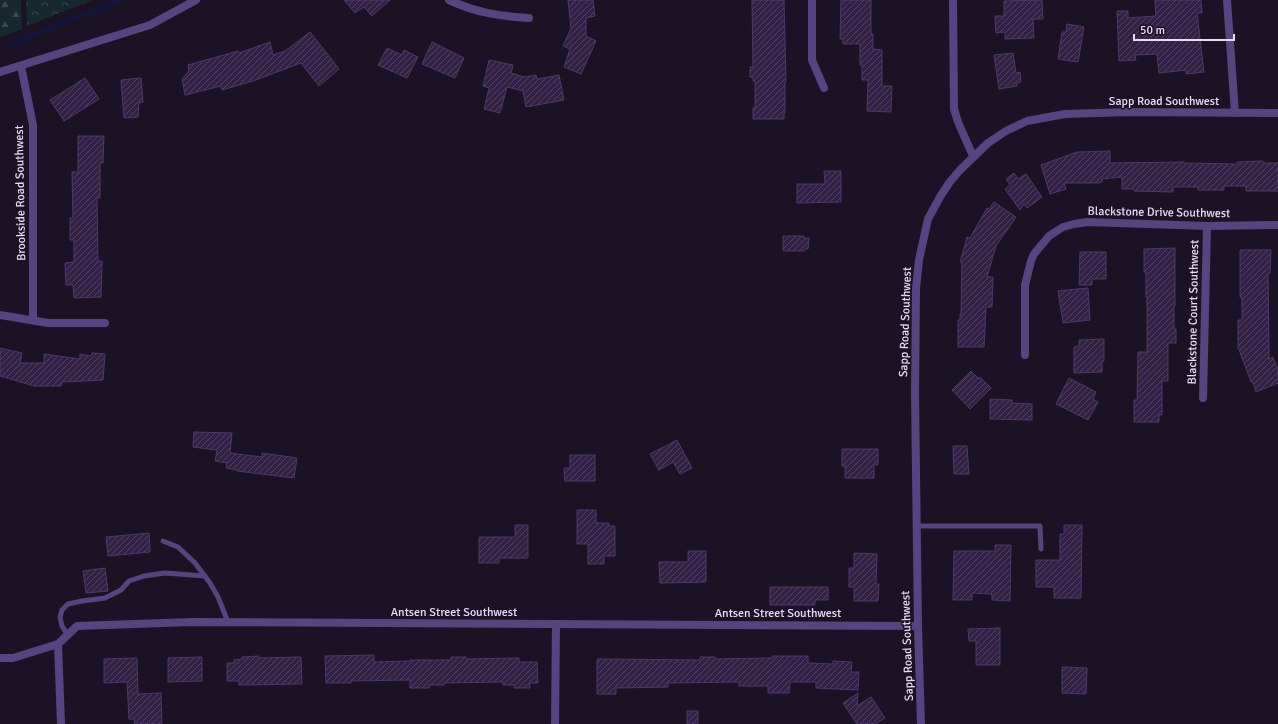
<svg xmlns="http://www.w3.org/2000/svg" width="1278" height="724" viewBox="0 0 1278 724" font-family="Signika,sans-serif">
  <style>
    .forest { fill: url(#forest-firs) }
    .park { fill: url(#park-crowns) }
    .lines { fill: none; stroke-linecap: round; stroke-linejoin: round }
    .stream { stroke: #111540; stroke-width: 4 }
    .building { fill: url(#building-hatch); stroke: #50366d }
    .service { stroke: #56447e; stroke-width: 5 }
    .minor { stroke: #56447e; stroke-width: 8 }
    .tertiary { stroke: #56447e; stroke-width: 8 }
    .labels { text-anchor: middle; stroke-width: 3; stroke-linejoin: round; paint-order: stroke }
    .street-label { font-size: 12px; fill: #e8dcfa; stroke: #1b1325 }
  </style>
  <defs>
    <pattern id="forest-firs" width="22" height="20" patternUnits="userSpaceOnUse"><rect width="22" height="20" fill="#17292f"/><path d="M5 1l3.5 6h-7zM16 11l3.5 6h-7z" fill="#39474e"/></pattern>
    <pattern id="park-crowns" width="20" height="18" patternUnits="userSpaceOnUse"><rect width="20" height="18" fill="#17292f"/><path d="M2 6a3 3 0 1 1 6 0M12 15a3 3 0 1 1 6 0" fill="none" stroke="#39474e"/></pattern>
    <pattern id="building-hatch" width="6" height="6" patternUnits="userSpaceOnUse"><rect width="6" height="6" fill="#322144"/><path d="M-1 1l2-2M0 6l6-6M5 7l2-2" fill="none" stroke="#504160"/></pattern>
  </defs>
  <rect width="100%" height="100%" fill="#1b1325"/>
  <!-- forest -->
  <path class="forest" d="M0,0H21L22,29L0,37Z"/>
  <!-- park -->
  <path class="park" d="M26,0H92L27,26Z"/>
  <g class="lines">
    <!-- stream -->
    <path class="stream" d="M9,44L121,0"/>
  </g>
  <!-- building -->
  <g class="building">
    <path d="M344,0H390L372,16L364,7L355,13Z"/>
    <path d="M568,0H593L595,16L586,18V36L596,41L581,74L564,67L570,49L563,46L571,28Z"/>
    <path d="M752,0H784L786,81H785V113H784V119H753V108H755V81H753V77H750V67H753Z"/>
    <path d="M841,0H871V34H873V49L882,50V86H892L891,112L867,111L868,80H862V65H860V44H843V39H840Z"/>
    <path d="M1042,0L1043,19H1033L1034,38L1005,39V32L996,33L995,16H1004V1Z"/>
    <path d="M1155,0H1201L1202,13H1197L1204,72L1186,74V70L1159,73L1157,54L1135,55L1136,60L1119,61L1117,11H1128V18L1156,16Z"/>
    <path d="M1067,24L1084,27L1078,62L1058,59L1062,32H1066Z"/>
    <path d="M310,32L339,69L319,86L301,63L253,81L222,90L221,86L185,95L182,79L189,71L188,65L238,51L239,53L270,42L273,55L285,51Z"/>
    <path d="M432,42L464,58L455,78L422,64Z"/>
    <path d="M387,48L402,55L404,50L418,57L407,78L378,65Z"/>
    <path d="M1013,53L1016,73L1020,72L1021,82L1017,83V86L999,89L994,55Z"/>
    <path d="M489,60L513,65L511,73L524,77L536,75L537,79L559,75L564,100L526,107L523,91L507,87L500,113L484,109L489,88L483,86Z"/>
    <path d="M85,78L99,99L64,121L50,100Z"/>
    <path d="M141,78L143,102L139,103L138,117L124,118L121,80Z"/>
    <path d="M78,136H104L103,163H100V198H97L98,262L102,261L101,297L74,298L73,285H66L65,263L74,262V240H70V218H73L72,172H78Z"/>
    <path d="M1110,151V163L1184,162V163L1237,164V162L1263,161V163H1278V191H1246V186H1224V190H1198V187H1173V192L1134,191V189H1122V177L1102,179V182L1098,183H1064L1066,189L1050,194L1041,165L1077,152Z"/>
    <path d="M824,171H841V202L797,203V184H825Z"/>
    <path d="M1014,173L1018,179L1026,174L1042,197L1027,208L1024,204L1020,210L1005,189L1010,185L1006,179Z"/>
    <path d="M994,202L1016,217L996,246L987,277H993L992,307H986L984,347H958V320H960V314H961L962,263L960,262L963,252L967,237L970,238L987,208L989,209Z"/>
    <path d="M783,236H804V238H809L808,249H804V251H783Z"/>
    <path d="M1175,248V306H1174V329H1176V343H1168V381H1162V415H1159V422H1134V400H1137L1138,352H1147V297H1146V272H1144V249Z"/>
    <path d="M1240,250H1271L1270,273H1268L1269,359L1273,357L1278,370V383L1256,392L1253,382H1251L1238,347V320H1242V297H1240Z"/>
    <path d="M1080,252H1106V279H1092V285H1079Z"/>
    <path d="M1088,288L1090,320L1063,323L1058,291Z"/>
    <path d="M1104,339V361H1102V372L1074,373V347L1079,346V340Z"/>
    <path d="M0,348L22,353L20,363H44V354L80,359V354L91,356L92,353L105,354L103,380L62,382L61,386H34L0,376Z"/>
    <path d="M971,371L979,379L980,377L991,388L970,409L952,390Z"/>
    <path d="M1069,378L1096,392L1093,399L1098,402L1088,420L1056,404Z"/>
    <path d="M990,399L1012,400V403L1032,404V420L990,419Z"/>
    <path d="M194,432L232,433L230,453L262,457V453L297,458L294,478L237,471V470L226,468L227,463L215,461L217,450L193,447Z"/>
    <path d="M677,440L692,468L680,474L673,462L659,470L650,454Z"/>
    <path d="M953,446H967L969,474H954Z"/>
    <path d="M842,449H878V465H874V478H845V466H842Z"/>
    <path d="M570,455H595V481H565L564,468H570Z"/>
    <path d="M577,510H596V523H609V526H615V556H604V564H588V544H577Z"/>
    <path d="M515,525H528V558H499V563H479V537H515Z"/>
    <path d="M1064,525H1082L1081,598H1054V587H1036V560H1060V534H1064Z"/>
    <path d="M149,533L150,552L108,556L106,537Z"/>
    <path d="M995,545H1011L1010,601L992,600V594L972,593V600H953L954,551H995Z"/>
    <path d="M688,551H706V582L660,583L659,562H688Z"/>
    <path d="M854,553L877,554L876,584H879L878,601H854V587H849V568H854Z"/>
    <path d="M105,568L108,591L86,593L83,571Z"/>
    <path d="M770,587H828V600H815V605H770Z"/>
    <path d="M1000,628V665H976V641H969L968,629Z"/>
    <path d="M374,655V662L410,661V660H451V657H466V659L519,658V662H537L538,683H529L530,688H514V685H503V682L444,683V685H429V688H410V680L351,681V683H326L325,656Z"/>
    <path d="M259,656V658L301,657L302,684L239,685V681H227V663H234V660L242,659V657Z"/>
    <path d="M772,656H808V663L833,664V661L852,662L851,672H859L858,690L816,688V682H790L789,693H768V686H739V682L668,683V687L616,688V694H597V659L700,660V657H715V659L772,658Z"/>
    <path d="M202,657V681L168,682V658Z"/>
    <path d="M137,658L138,694L161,693L162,724H135L134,719H129L127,682L104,683V659Z"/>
    <path d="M1062,667L1087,668L1086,694L1062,693Z"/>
    <path d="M858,693L857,706L871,697L885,718L875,724H857L843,703Z"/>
    <rect x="687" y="711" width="11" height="13"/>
  </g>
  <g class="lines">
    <!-- service -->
    <g class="service">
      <path d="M917,526H1040L1041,549"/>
      <path d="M163,541L178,547L195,563L210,583L218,597L228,622"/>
      <path d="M68,635L62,626L60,617L62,610L68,604L82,601L105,598L121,590L129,581L144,576L165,573L205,576"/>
    </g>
    <!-- minor -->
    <g class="minor">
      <path d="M449,0C477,13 499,16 529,18"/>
      <path d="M812,0V60L824,88"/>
      <path d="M1227,0L1235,113"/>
      <path d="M21,66L33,125V320"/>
      <path d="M0,315L48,323H105"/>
      <path d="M1025,355V285L1031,261L1034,254L1049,236L1063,227L1074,224L1087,222L1207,226L1278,225"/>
      <path d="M1203,398L1207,226"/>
      <path d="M58,644L61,724"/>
      <path d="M0,658H13L58,644L77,626L192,622L918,626"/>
      <path d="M555,724L556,624"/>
    </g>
    <!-- tertiary -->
    <g class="tertiary">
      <path d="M953,0L954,109L958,122L973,156"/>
      <path d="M0,72L150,25L196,0"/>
      <path d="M921,724L918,626L915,394L916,289L919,260L928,219L940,197L949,183L960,170L988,143L1006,131L1027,121L1065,114L1130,112L1278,113"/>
    </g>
  </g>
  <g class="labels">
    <!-- street labels -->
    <g class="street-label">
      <text x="1164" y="105">Sapp Road Southwest</text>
      <text transform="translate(20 193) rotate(-91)" y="4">Brookside Road Southwest</text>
      <text transform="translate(1159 212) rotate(1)" y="4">Blackstone Drive Southwest</text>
      <text transform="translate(1193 312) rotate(-89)" y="4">Blackstone Court Southwest</text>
      <text transform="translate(905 322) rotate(-88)" y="4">Sapp Road Southwest</text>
      <text x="454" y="616">Antsen Street Southwest</text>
      <text x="778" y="617">Antsen Street Southwest</text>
      <text transform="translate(907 646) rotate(-92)" y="4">Sapp Road Southwest</text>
    </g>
  </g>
  <!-- scale -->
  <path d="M1134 34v6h100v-6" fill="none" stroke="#e8dcfa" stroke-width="2"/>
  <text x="1140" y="34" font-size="12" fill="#e8dcfa" stroke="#1b1325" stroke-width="3" paint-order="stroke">50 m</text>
</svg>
